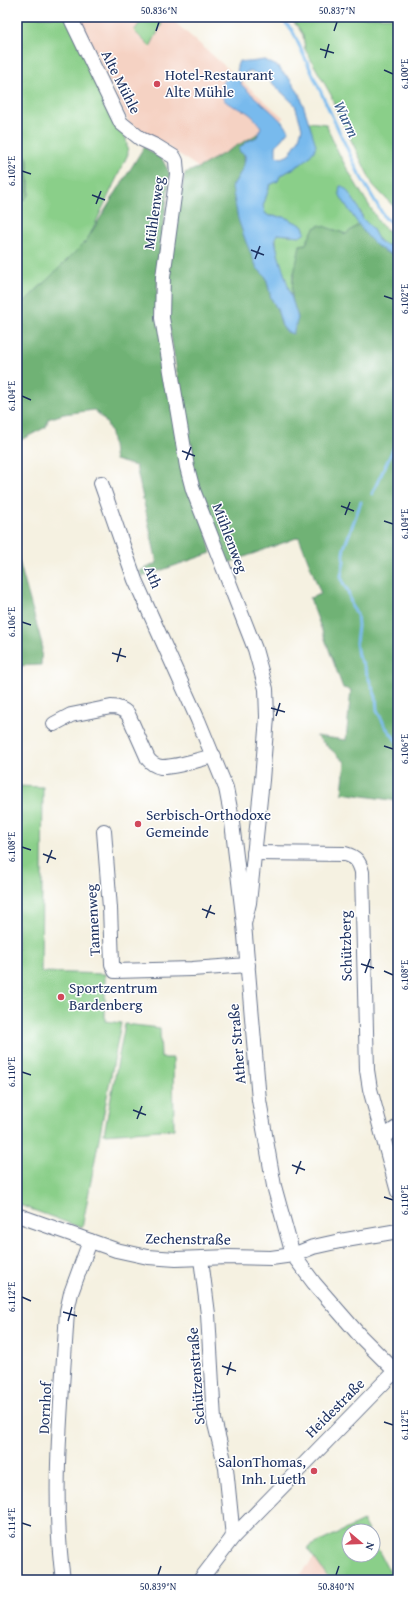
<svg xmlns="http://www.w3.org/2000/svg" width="415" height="1597" viewBox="0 0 415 1597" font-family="'Gentium Book Plus',serif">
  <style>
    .built { fill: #f5d2c3 }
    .green { fill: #8acf89; stroke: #527f74 }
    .forest { fill: #6fb275; stroke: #45706a }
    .water { fill: #78baed; stroke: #4a74a6; fill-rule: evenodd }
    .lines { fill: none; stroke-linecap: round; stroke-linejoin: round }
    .stream { stroke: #78baed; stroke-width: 3 }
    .minor-casing { stroke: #67738c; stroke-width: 16 }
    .minor { stroke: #fff; stroke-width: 14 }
    .ticks { fill: none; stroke: #1b2f5e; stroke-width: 1.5 }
    .poi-dot { fill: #d1495b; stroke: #fff; stroke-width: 1.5 }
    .labels { text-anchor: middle; stroke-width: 3; stroke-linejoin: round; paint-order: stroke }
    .poi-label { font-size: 15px; fill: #1b2f5e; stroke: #fff; text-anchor: start }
    .street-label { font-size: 15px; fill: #1b2f5e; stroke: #fff }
    .water-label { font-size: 16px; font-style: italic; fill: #375989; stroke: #fff }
    .neatline { fill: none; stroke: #1b2f5e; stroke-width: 1.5 }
    .ticks-label { font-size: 10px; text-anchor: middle; fill: #1b2f5e }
  </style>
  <rect width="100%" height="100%" fill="#fff"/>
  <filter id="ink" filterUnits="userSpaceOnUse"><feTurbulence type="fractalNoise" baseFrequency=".025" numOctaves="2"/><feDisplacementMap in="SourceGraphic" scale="8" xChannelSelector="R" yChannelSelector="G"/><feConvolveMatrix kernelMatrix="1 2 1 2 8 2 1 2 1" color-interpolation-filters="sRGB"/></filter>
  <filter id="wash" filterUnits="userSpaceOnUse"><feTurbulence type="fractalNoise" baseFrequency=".012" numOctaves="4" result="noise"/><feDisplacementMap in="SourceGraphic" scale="16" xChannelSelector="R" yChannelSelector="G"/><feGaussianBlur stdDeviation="0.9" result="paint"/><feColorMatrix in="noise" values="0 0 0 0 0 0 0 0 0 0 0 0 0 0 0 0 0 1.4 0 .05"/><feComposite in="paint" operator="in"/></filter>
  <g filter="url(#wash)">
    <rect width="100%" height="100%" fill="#f5f1e1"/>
    <!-- built -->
    <g class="built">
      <path d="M79,17H169L284,118L199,168L157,139L129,123Z"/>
      <path d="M314,1558L330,1580H296Z"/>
    </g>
    <!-- green -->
    <g class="green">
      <path d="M17,17H73L114,124L126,138L128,154L89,237L86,241L48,279L17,309V207L29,195V178L19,141H17Z"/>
      <path d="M144,17H155L162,24L150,47L134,31Z"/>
      <path d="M289,17H398V211L373,185L335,107L331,95L305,49L303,35L298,27Z"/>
      <path d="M309,122L326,124C337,154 355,183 372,210C375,215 378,222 382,226C386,230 392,232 398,235V246L385,245L379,241L372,228L363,219L361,212L342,199L359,224L346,234L335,230L314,228L306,244L300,245L298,262L293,275L292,301C288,286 272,247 277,234L301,236L305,233L303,226L284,217L269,216L265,213L263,206L270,185L278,181L280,176L301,164L314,151Z"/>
      <path d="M17,786L43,787L41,972L105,974V1021L121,1023L82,1228L17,1204Z"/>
      <path d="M125,1024L160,1028L161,1058H173L174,1129L104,1134Z"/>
      <path d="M363,1521L368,1531H349V1555H373V1540L394,1580H330L307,1548Z"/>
    </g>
    <!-- forest -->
    <g class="forest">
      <path d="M259,133L257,137L241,146C249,164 241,171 232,187L257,268L266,277L271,298L277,309L282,326L298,318C296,312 293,305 292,299C291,280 297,263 300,245L306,244L314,228L320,225L346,234L359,224C370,238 379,254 398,255V801L342,793L345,762L316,736L346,740L351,690L343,688L310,598L321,594L299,537L228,563L197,488L167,314L170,255L185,173L198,168Z"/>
      <path d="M17,141H18L28,159L29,195L17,207Z"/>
      <path d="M144,147L162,159L170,174L159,259L157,294L211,553L142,577L140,571L157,563L136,466L115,460C111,437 114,426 94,410L64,414L48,419L46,427L17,442V309L48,279L86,241Z"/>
      <path d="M17,554L42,644L41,665L17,666Z"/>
    </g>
    <!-- water -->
    <g class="water">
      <path d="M264,60L279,67L282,72L289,78L300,95L316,145L314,151L308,158L301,164L280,176L278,181L270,185L263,206L265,213L269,216L284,217L303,226L305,233L301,236L277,234L275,239L278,254L298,318L293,334L287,332L282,326L277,309L271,298L266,277L257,268L246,242L238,219L232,187C238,176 246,167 245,155L240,152L239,149L246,142L257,137L261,127C257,122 253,116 248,113C238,106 221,106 221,90C221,84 223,81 227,77L234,78L238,75L237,66L239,61L250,62ZM249,71L267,78L295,105L302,128L299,139L289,155L282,158L276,156V146L289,130C275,112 256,100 241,84C241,77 242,74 249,71Z"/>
      <path d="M340,186H342L346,189L357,205L363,219L372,228L379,241L385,245L398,246V255C373,254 355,218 342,199L339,193Z"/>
    </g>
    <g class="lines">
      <!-- stream -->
      <g class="stream">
        <path d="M280,17L292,30L359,174L385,218L398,226"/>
        <path d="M372,494L398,439"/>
        <path d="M361,502L344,548L343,554L344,562L341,576L344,585L348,591L352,607L357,614L358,626L356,643L358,656L363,664L376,697L377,710L385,726L398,743"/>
      </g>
    </g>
  </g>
  <g filter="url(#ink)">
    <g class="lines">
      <defs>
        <g id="minor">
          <path d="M70,17L121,123L141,139L156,146L174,157L176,161L177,174L163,277L162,318L187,467L193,490L255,649L266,689L267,717L262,780L249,903L244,924"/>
          <path d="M101,483L135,580L198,720L226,788L231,814L244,924L259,1100L274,1186L293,1255L314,1283L361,1337L395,1371L398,1376"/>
          <path d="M54,724L71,715L111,707C118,707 123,709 128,714L148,759C151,763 155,766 161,767C176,768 199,759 214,756"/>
          <path d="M104,831L110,908L112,964L115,971L192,969L248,965"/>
          <path d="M254,853L345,854C356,857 359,861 362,872L367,1070L370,1089L398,1192"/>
          <path d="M383,1137L398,1127"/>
          <path d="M17,1215L116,1250L148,1257L176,1259L229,1257L271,1258L293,1255L313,1247L340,1241L398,1231"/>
          <path d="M201,1259L208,1314L214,1420L226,1468L233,1537"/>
          <path d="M63,1580C51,1491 62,1400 67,1311L71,1293L90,1241"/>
          <path d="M200,1580L233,1537L398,1368"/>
        </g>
      </defs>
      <!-- minor casing -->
      <use href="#minor" class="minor-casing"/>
      <!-- minor -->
      <use href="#minor" class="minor"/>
    </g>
  </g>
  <!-- ticks -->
  <path class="ticks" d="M156,31L159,22M334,31L337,22M320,49L334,53M325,58L329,44M384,70L393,74M22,171L31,174M92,195L105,200M96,204L101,191M251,250L264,255M255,259L260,246M384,296L393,299M22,396L31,400M182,451L195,456M186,460L191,447M341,506L354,511M345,515L350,502M384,521L393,524M22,622L31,625M112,653L126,657M117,662L121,648M271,708L285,712M276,716L280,703M384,746L393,749M22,847L31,850M43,854L56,859M47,863L52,850M202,909L215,914M206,918L211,905M361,964L374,968M384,971L393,975M365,973L370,959M22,1072L31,1075M133,1110L146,1115M137,1119L142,1106M292,1165L305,1170M296,1174L301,1161M384,1197L393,1200M22,1297L31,1301M63,1312L77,1316M68,1321L72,1307M222,1366L236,1371M227,1375L231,1362M384,1422L393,1425M22,1523L31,1526M158,1575L161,1566M336,1575L339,1566"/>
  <!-- markers -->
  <g class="poi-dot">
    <circle cx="157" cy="84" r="4"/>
    <circle cx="138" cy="824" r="4"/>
    <circle cx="61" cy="997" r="4"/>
    <circle cx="314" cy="1471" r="4"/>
  </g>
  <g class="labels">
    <!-- poi labels -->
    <g class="poi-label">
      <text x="165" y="80">Hotel-Restaurant<tspan x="165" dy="17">Alte Mühle</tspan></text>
      <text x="146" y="820">Serbisch-Orthodoxe<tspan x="146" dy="17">Gemeinde</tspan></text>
      <text x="69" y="993">Sportzentrum<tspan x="69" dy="17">Bardenberg</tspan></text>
      <text x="306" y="1467" text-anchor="end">SalonThomas,<tspan x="306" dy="17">Inh. Lueth</tspan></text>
    </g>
    <!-- street labels -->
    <g class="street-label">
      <text transform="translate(121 82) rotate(63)" y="5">Alte Mühle</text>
      <text transform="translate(154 213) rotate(-82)" y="5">Mühlenweg</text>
      <text transform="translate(230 538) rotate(69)" y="5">Mühlenweg</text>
      <text transform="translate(153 577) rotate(67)" y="5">Ath</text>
      <text transform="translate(93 920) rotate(-93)" y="5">Tannenweg</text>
      <text transform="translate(346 946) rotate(-91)" y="5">Schützberg</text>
      <text transform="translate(237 1044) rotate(-95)" y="5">Ather Straße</text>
      <text transform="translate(188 1239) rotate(1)" y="5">Zechenstraße</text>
      <text transform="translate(196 1376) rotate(-94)" y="5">Schützenstraße</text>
      <text transform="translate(45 1408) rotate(-87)" y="5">Dornhof</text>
      <text transform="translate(335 1408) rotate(-45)" y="5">Heidestraße</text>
    </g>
    <!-- water labels -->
    <g class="water-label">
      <text transform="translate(347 119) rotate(65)" y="6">Wurm</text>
    </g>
  </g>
  <!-- margin -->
  <rect width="415" height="1597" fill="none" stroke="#fff" stroke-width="44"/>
  <!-- north arrow -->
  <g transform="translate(361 1543) rotate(109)"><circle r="19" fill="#ffffff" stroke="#a4acbf"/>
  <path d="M0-3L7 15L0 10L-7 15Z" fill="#d1495b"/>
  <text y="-6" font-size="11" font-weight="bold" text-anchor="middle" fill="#1b2f5e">N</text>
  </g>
  <rect x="22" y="22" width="371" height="1553" class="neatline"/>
  <g class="ticks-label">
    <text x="159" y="14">50.836°N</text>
    <text x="337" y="14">50.837°N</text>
    <text transform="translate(404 74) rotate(-90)" y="4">6.100°E</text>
    <text transform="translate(11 171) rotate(-90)" y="4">6.102°E</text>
    <text transform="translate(404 299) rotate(-90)" y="4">6.102°E</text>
    <text transform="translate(11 396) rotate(-90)" y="4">6.104°E</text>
    <text transform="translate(404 524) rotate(-90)" y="4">6.104°E</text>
    <text transform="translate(11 622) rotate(-90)" y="4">6.106°E</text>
    <text transform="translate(404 749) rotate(-90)" y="4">6.106°E</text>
    <text transform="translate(11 847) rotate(-90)" y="4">6.108°E</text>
    <text transform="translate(404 975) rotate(-90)" y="4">6.108°E</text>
    <text transform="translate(11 1072) rotate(-90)" y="4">6.110°E</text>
    <text transform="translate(404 1200) rotate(-90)" y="4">6.110°E</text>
    <text transform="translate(11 1297) rotate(-90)" y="4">6.112°E</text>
    <text transform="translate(404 1425) rotate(-90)" y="4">6.112°E</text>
    <text transform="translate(11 1523) rotate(-90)" y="4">6.114°E</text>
    <text x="158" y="1590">50.839°N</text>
    <text x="336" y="1590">50.840°N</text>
  </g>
</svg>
